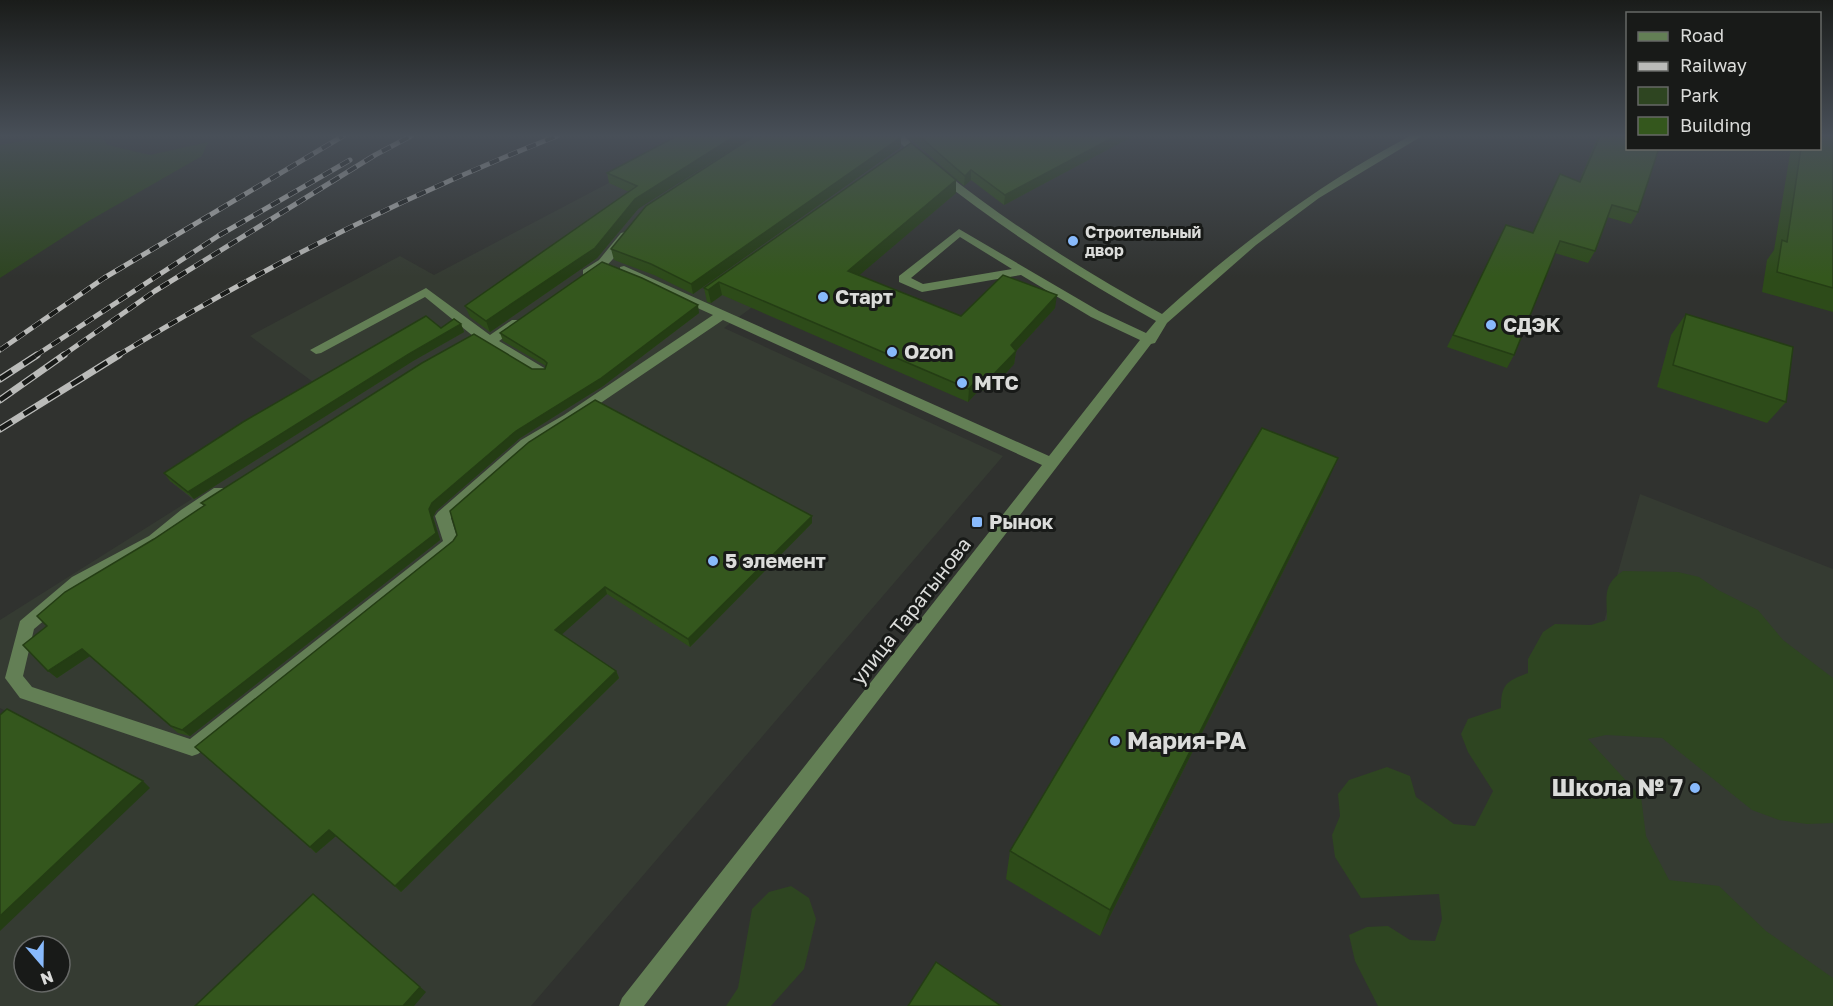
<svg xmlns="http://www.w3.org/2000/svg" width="1833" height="1006" viewBox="0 0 1833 1006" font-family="'Golos Text',sans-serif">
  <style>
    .built { fill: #353b32; fill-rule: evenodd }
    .green { fill: #2e4521 }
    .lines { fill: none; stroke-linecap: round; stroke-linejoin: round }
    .minor { fill: #637f55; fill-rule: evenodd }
    .rail-far1-casing { stroke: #babbb9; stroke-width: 5 }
    .rail-casing { stroke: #babbb9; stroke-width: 7 }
    .rail-far1 { stroke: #181a18; stroke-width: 4; stroke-dasharray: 10; stroke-linecap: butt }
    .rail { stroke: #181a18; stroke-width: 4.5; stroke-dasharray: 14; stroke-linecap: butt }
    .wall { fill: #2d4b19 }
    .shaded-wall { fill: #243d14 }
    .building { fill: #34571d; stroke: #243d14; stroke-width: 1.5 }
    .poi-dot { fill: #88bafc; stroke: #181a18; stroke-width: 2 }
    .labels { text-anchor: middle; stroke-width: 6; stroke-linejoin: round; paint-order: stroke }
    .far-poi-label { font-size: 16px; font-weight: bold; fill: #dbdcda; stroke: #181a18; text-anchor: start }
    .poi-label { font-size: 20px; font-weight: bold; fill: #dbdcda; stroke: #181a18; text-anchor: start }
    .street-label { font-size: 20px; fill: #dbdcda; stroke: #181a18 }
    .near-poi-label { font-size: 24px; font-weight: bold; fill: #dbdcda; stroke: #181a18; text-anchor: start }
  </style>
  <rect width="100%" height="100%" fill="#30322f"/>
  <!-- built -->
  <g class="built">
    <path d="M698,136H911L931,150L889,170L755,305L724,328L1003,456L531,1006H0V730L15,716L0,708V620L192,499L170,481L320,387L250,336L400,256L434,275ZM24,946H60V982H24Z"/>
    <path d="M1640,494L1833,569V1006H1496Z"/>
  </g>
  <!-- green -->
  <g class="green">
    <path d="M49,136H100L108,145L150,155L208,142L202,156L87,222L0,278V145Z"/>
    <path d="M1623,571L1678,572L1699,577L1718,590L1758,610L1783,640L1833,678V823L1807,824L1779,820L1752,810L1662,738L1606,735L1588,739L1641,797L1646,836L1669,880L1719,886L1766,931L1833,978V1006H1378L1355,961L1349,935L1367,927L1388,926L1410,940L1435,941L1442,919L1439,894L1361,898L1335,857L1332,835L1340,816L1338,794L1349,780L1387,767L1410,776L1416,797L1454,824L1475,826L1493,791L1468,752L1461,734L1468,719L1501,708C1501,685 1506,681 1528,673V659L1543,632L1555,624L1591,625L1607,620C1607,597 1602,585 1623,571Z"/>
    <path d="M791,886L809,898L816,919L804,969L771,1006H726L738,988L752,909L769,892Z"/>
  </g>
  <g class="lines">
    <!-- minor -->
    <g class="minor">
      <path d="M893,136H904L927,158L918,160Z"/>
      <path d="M1410,136H1422L1319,198L1256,245L1167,323L1155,343L1151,344L644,1006H619L622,998L1042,465L723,320L574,421L531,448L451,518L459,543L456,547L198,754L192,756L20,698L5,678L20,621L72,577L149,536L181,510L214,488H224L226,492L224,496L191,518L159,544L84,587L34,629L23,676L32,687L190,739L443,541L435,516L438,512L521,440L564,415L713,315L620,273V267L624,266L1049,456L1140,340L1091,317L1021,275L922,292L899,282V276L959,229L1099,311L1146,333L1156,321C1079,278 1005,231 936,176V172H944C1013,226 1085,272 1162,314C1238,245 1319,184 1410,136ZM960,237L1012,269L923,284L911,278Z"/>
      <path d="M625,232L631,235C621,249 602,279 583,276V270L599,260L621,233Z"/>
      <path d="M426,288L490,335L512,320H520L522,323L520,326L499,341L546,369L548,372L546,375H536L473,336L425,297L321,353L316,354L310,350Z"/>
    </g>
    <defs>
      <g id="rail-far1">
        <path d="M0,350L104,278L343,136"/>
        <path d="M35,356L218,236L350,160"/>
        <path d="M62,356L155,291L375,155L411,136"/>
        <path d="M117,356C258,270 403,196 557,136"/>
      </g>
      <g id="rail">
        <path d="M0,379L37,355"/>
        <path d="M0,400L64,355"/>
        <path d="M0,429L119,355"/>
      </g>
    </defs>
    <!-- rail-far1 casing -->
    <use href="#rail-far1" class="rail-far1-casing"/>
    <!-- rail casing -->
    <use href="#rail" class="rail-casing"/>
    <!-- rail-far1 -->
    <use href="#rail-far1" class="rail-far1"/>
    <!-- rail -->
    <use href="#rail" class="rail"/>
  </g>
  <!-- wall -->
  <g class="wall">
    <path d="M677,136L638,209L597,258L490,332L470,317L465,306L629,192L609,183L607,173Z"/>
    <path d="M907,136H1133L1004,205L971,180L964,186Z"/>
    <path d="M1598,136H1628L1638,212L1631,224L1607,217L1595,251L1588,263L1555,253L1514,355L1507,368L1447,347L1506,225L1533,233L1560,174L1579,182Z"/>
    <path d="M1833,136V312L1762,292L1767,260L1774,250L1791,148H1820Z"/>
    <path d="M901,147L693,294L654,275L614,260L611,249Z"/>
    <path d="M956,193L859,275L961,316L1055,308L1016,351L1014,364L990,391L979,390L968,402L722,295L711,303L707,302L704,288Z"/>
    <path d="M699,313L603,386L520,438L436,511L433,517L440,540L190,736L178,733L90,656L57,678L48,671L154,539L204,506L201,503L532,369H545L546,366L503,341L500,333Z"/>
    <path d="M1686,314L1786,402L1767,423L1657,387L1671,335Z"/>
    <path d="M461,324L464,332L413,361L194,499L170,481L164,473L441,328Z"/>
    <path d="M1323,492L1100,936L1006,879L1010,851Z"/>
    <path d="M812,516V523L690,647L607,594L562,634L616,671L619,678L401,892L336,836L316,853L195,747L453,541Z"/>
  </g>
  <!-- shaded-wall -->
  <g class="shaded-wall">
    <path d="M735,136H753L638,209L597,258L490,332L486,321L635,199Z"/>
    <path d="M1116,136H1133L1004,205L1005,195Z"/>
    <path d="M901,137V147L693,294L691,284Z"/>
    <path d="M971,170V180L964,186L965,176Z"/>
    <path d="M956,180V193L849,284L848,271Z"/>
    <path d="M719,282L722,295L711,303L708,290Z"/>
    <path d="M1057,295L1055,308L1016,351L1014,364L990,391L991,377L1011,345Z"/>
    <path d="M698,305L699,313L603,386L520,438L436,511L433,517L440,540L190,736L182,730L429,509L432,503L516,431Z"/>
    <path d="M461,324L464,332L413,361L194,499L188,492L409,354Z"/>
    <path d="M979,377V390L968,402L969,389Z"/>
    <path d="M1338,458L1323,492L1100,936L1110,910Z"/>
    <path d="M812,516V523L690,647L688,639Z"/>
    <path d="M605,587L607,594L559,637L555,630Z"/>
    <path d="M82,649L90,656L57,678L48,671Z"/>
    <path d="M616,671L619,678L401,892L395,886Z"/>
    <path d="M143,781L150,788L0,931V916Z"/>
    <path d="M329,830L336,836L316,853L310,847Z"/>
    <path d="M320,900L426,992L414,1006H403Z"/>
  </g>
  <!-- building -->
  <g class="building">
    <path d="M677,136H735L635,199L595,248L486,321L465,306L637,186L607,173Z"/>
    <path d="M754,136H900L901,137L691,284L651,264L611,249L646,206Z"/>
    <path d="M919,136H1116L1005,195L971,170L965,176Z"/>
    <path d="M1600,136H1628V148H1659L1638,212L1612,205L1595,251L1560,241L1514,355L1453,335L1506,225L1533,233L1560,174L1580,182Z"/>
    <path d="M1820,136H1833V288L1777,272L1782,240L1787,242L1801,148H1820Z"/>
    <path d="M911,143L956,180L848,271L961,316L1003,275L1057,295L1011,345L1016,351L991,377H979L969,389L719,282L708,290L704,288Z"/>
    <path d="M602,262L642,278L698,305L600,379L516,431L432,503L429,509L436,533L182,730L171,726L82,649L48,671L23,645L47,626L37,616L65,592L154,539L205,505L201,503L422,363L474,334L532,369H545L547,363L544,360L500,333Z"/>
    <path d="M1686,314L1793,347L1786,402L1673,365Z"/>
    <path d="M426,316L441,328L454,319L461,324L409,354L188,492L164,473L243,422Z"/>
    <path d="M595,400L812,516L688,639L605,587L555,630L616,671L395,886L329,830L310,847L195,747L453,541L457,535L450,511L529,442Z"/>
    <path d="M1262,428L1338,458L1110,910L1010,851Z"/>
    <path d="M7,709L143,781L0,916V715Z"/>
    <path d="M313,894L420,987L403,1006H195Z"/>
    <path d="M936,962L1001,1006H908Z"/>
  </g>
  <!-- sky -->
  <linearGradient id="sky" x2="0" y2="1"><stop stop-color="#1a1c1a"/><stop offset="0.49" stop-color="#484f58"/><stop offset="1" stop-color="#484f58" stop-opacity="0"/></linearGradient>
  <rect width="1833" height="277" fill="url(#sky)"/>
  <!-- markers -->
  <g class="poi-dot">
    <circle cx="1073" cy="241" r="6"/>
    <circle cx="823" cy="297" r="6"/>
    <circle cx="1491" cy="325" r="6"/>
    <circle cx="892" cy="352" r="6"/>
    <circle cx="962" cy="383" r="6"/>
    <rect x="971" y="516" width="12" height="12" rx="3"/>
    <circle cx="713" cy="561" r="6"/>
    <circle cx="1115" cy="741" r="6"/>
    <circle cx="1695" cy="788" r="6"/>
  </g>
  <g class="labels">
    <!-- far-poi labels -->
    <g class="far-poi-label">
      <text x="1085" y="238">Строительный<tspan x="1085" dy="18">двор</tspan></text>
    </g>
    <!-- poi labels -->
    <g class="poi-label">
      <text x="835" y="304">Старт</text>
      <text x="1503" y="332">СДЭК</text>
      <text x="904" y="359">Ozon</text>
      <text x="974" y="390">МТС</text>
      <text x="989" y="529">Рынок</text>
      <text x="725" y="568">5 элемент</text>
    </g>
    <!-- street labels -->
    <g class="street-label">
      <text transform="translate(911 611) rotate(-52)" y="7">улица Таратынова</text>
    </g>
    <!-- near-poi labels -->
    <g class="near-poi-label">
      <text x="1127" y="749">Мария-РА</text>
      <text x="1683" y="796" text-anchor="end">Школа № 7</text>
    </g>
  </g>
  <!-- legend -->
  <rect x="1626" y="12" width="195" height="138" fill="#181a18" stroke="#666866" stroke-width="1.5"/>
  <rect x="1638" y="32" width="30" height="9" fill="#637f55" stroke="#666866" stroke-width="1.5"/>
  <text x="1680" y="42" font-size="18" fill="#dbdcda">Road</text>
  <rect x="1638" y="62" width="30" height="9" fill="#babbb9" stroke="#666866" stroke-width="1.5"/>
  <text x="1680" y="72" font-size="18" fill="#dbdcda">Railway</text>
  <rect x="1638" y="87" width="30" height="18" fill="#2e4521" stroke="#666866" stroke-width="1.5"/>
  <text x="1680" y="102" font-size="18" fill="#dbdcda">Park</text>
  <rect x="1638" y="117" width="30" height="18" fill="#34571d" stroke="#666866" stroke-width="1.5"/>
  <text x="1680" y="132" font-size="18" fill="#dbdcda">Building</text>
  <!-- north arrow -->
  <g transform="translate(42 964) rotate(160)"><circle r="28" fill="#181a18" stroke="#666866" stroke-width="1.5"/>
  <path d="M0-4.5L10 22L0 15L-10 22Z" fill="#88bafc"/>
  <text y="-9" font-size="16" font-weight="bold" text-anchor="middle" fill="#dbdcda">N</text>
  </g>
</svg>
